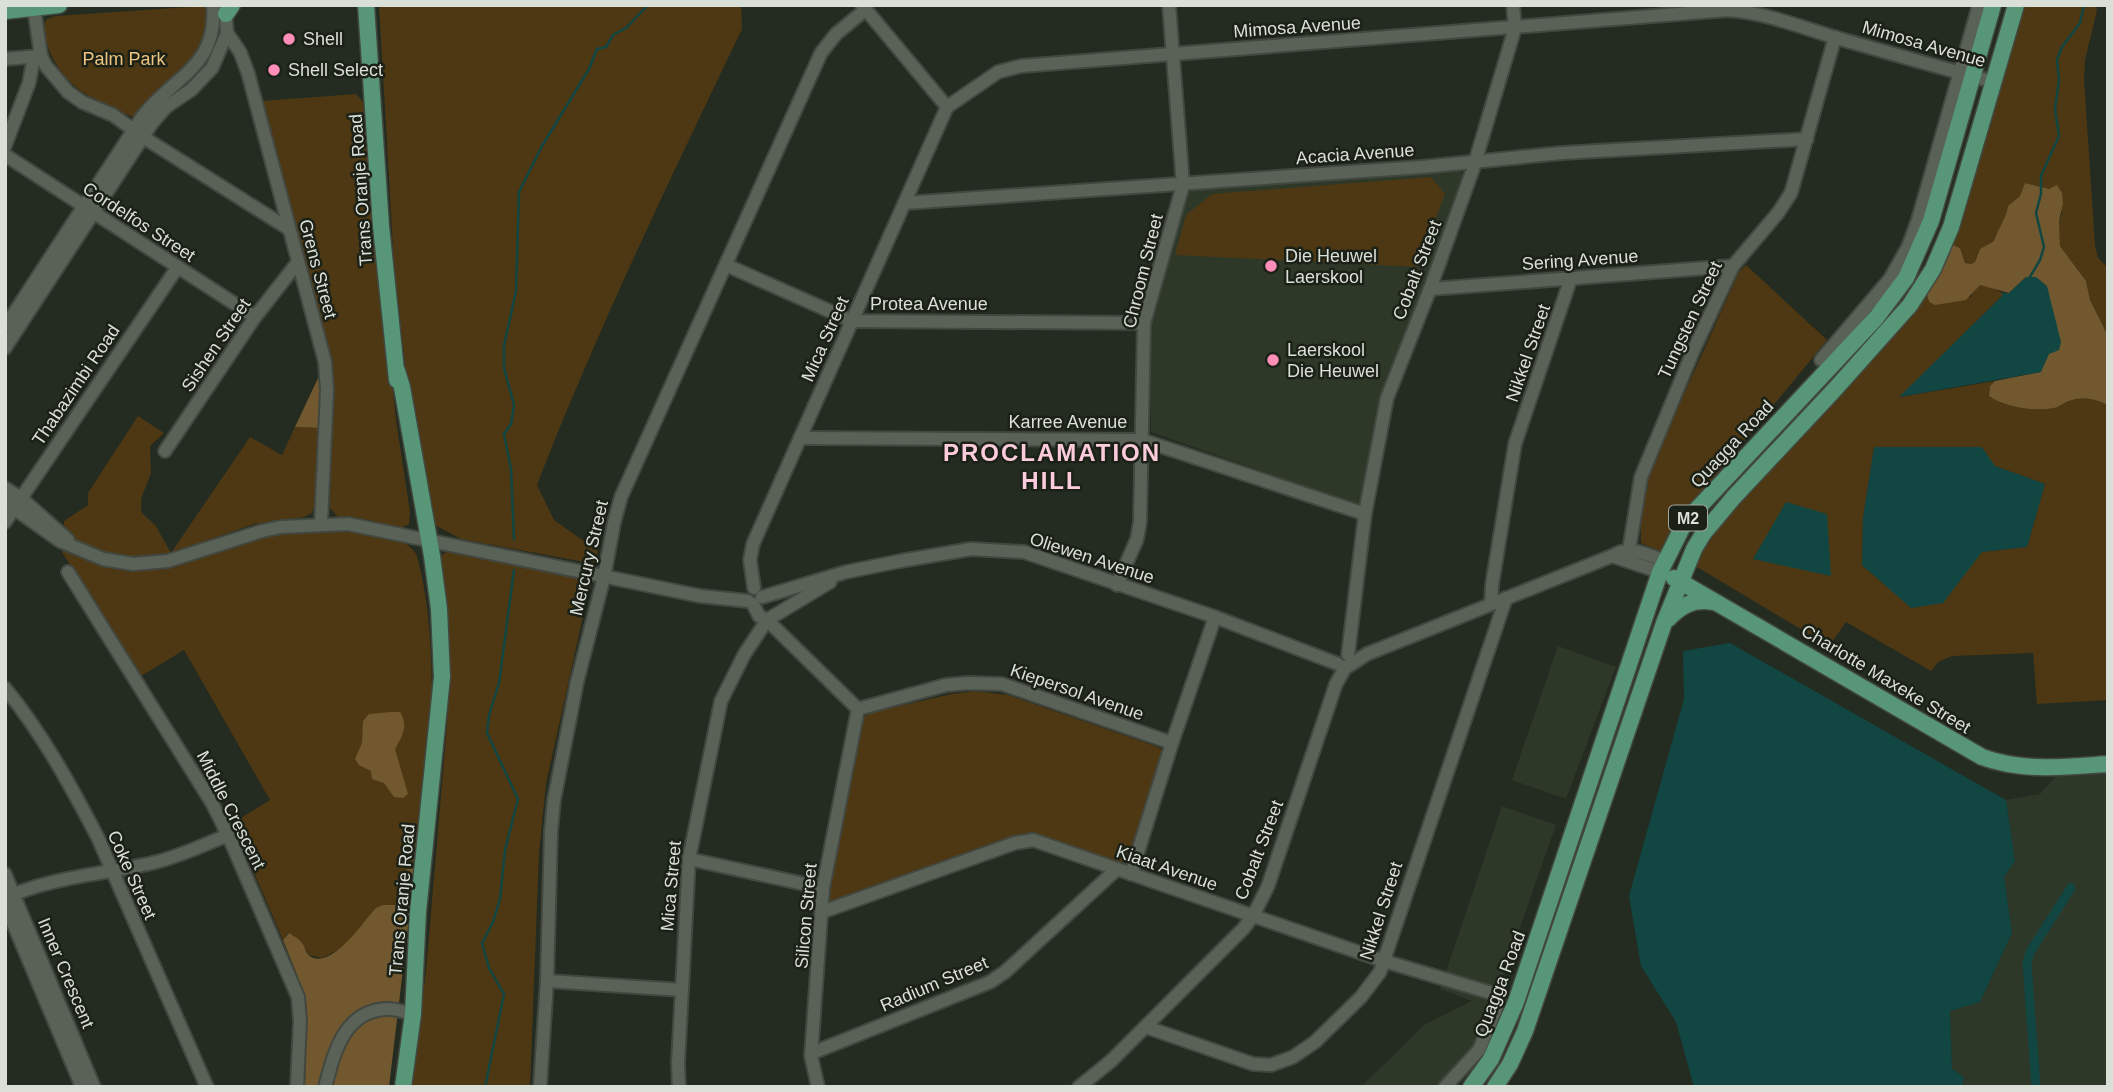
<svg xmlns="http://www.w3.org/2000/svg" width="2113" height="1092" viewBox="0 0 2113 1092" font-family="Arial,sans-serif">
  <style>
    .built { fill: #2e3828 }
    .green { fill: #4d3813; fill-rule: evenodd }
    .forest { fill: #71582e }
    .water { fill: #124642 }
    .lines { fill: none; stroke-linecap: round; stroke-linejoin: round }
    .stream { stroke: #124642; stroke-width: 2.5 }
    .canal { stroke: #124642; stroke-width: 9 }
    .minor-casing { stroke: #424840; stroke-width: 16 }
    .major-casing { stroke: #424840; stroke-width: 19 }
    .minor { stroke: #5a6156; stroke-width: 12 }
    .major { stroke: #579676; stroke-width: 16 }
    .poi-dot { fill: #ff8eb9; stroke: #1b2117; stroke-width: 2.5 }
    .labels { text-anchor: middle; stroke-width: 5; stroke-linejoin: round; paint-order: stroke }
    .shield { fill: #1b2117; stroke: #a1a69e; stroke-width: 2 }
    .shield-label { font-size: 16px; font-weight: bold; fill: #dadfd8 }
    .street-label { font-size: 18px; fill: #dadfd8; stroke: #1b2117 }
    .poi-label { font-size: 18px; fill: #dadfd8; stroke: #1b2117; text-anchor: start }
    .park-label { font-size: 18px; fill: #eec481; stroke: #1b2117 }
    .district-label { font-size: 24px; font-weight: bold; letter-spacing: 2px; fill: #fdccdc; stroke: #1b2117 }
  </style>
  <rect width="100%" height="100%" fill="#242b20"/>
  <!-- built -->
  <g class="built">
    <path d="M1457,168L1462,173L1463,179L1385,392L1366,508L1151,432L1150,328L1190,188Z"/>
    <path d="M1558,646L1616,667L1566,799L1512,780Z"/>
    <path d="M2108,770V1087H1962L1964,1077L1952,1069L1950,1010L1980,1002L2012,933L2004,877L2015,861L2006,800L2040,794L2059,773Z"/>
    <path d="M1502,806L1556,825L1477,1049L1439,1087H1361L1424,1025L1472,1001L1440,989Z"/>
  </g>
  <!-- green -->
  <g class="green">
    <path d="M379,5H741L742,29C670,179 597,330 537,485L554,520L598,551L595,564L461,539L431,523L406,372L394,265Z"/>
    <path d="M2025,5H2095L2097,10L2085,60L2084,79L2095,246L2098,258L2108,268V336L2090,300L2086,281L2060,246L2059,221L2062,213L2056,187L2049,189L2025,183L2020,196L2008,206C2006,219 1998,228 1994,241L1980,249L1975,262L1971,264L1965,263L1960,248L1953,245Z"/>
    <path d="M204,6L208,9L207,31L197,59L133,117C94,100 63,89 47,45C44,36 41,28 47,19L56,16Z"/>
    <path d="M356,94L363,102L396,420L410,512L409,524C394,533 384,523 369,520C359,518 348,518 338,517L330,508L331,384L262,101Z"/>
    <path d="M1431,177L1445,194L1418,267L1175,255L1186,215L1212,194Z"/>
    <path d="M1746,265L1827,340L1675,525L1663,552L1641,543C1640,517 1644,492 1651,467L1739,272Z"/>
    <path d="M1981,285H1987L2002,293V296L1900,397L1995,381L1990,386L1989,396C2004,407 2035,412 2054,408C2060,407 2064,402 2069,401C2082,396 2096,399 2108,405V700L2037,704L2033,653L1952,656L1938,662L1931,671L1846,622L1829,646L1697,567L1699,554L1715,530L1902,327L1927,295L1929,302L1971,297L1975,288ZM1874,448L1995,466L2045,484L2027,547L1982,552L1912,608L1862,565L1863,518Z"/>
    <path d="M138,416L164,433L150,446L151,473L141,499V508L142,513L156,526L171,553L250,437L282,455L295,427L321,428L316,502L312,513L304,517L254,524L172,553L176,565C199,559 220,549 243,542C285,528 332,527 376,536C393,539 408,539 417,556C431,607 432,664 432,716L415,868L407,869L405,872L401,901L396,905C369,904 364,927 346,944C339,950 331,954 322,958L309,955L301,941L288,933L283,940L233,823L270,800L184,650L141,676L62,552L64,521L88,505V493Z"/>
    <path d="M450,551L591,580L546,784L539,853L530,1087H412L426,971L447,725L448,672L440,558L444,553Z"/>
    <path d="M975,691L1008,695L1155,746L1163,750L1165,755L1133,854L1120,866L1040,838L838,902H831L828,897L860,721L869,713L952,694Z"/>
  </g>
  <!-- forest -->
  <g class="forest">
    <path d="M2025,183L2049,189L2057,185L2062,193L2063,203L2059,221L2060,246L2086,281L2090,300L2108,336V405C2096,399 2082,396 2069,401C2064,402 2060,407 2054,408C2035,412 2004,407 1989,396L1990,386L1995,381L2041,372L2026,277L2009,293L1980,285L1966,300L1935,305L1929,302L1927,295L1953,245L1960,248L1965,263L1971,264L1975,262L1980,249L1994,241C1998,228 2006,219 2008,206L2020,196Z"/>
    <path d="M319,376L323,386L321,428L295,427Z"/>
    <path d="M391,712H400C409,726 402,737 395,749L408,794L403,798L394,797L384,783L372,779L371,771L359,765L355,759L362,743L363,721L369,714Z"/>
    <path d="M415,868L389,1087H305L307,1011L298,977L283,940L289,933C293,936 299,938 302,943C306,948 305,953 311,957C334,968 363,921 376,908L383,905H396L401,901L405,872L407,869Z"/>
  </g>
  <!-- water -->
  <g class="water">
    <path d="M2026,277H2036L2047,286L2061,342L2059,350L2049,354L2041,372L1899,397L2002,296V293H2009Z"/>
    <path d="M1874,447H1982L1995,466L2045,484L2027,547L1982,552L1943,603L1911,608L1862,565L1863,518Z"/>
    <path d="M1786,502L1827,514L1831,576L1753,559Z"/>
    <path d="M1730,643L2006,800L2015,861L2004,877L2012,933L1980,1002L1950,1011L1952,1069L1964,1077L1962,1087H1694L1676,1022L1641,966L1629,896L1684,699L1683,651Z"/>
  </g>
  <g class="lines">
    <!-- stream -->
    <g class="stream">
      <path d="M2030,277L2040,260L2044,247L2036,213L2041,194V176L2059,136L2055,109L2059,80L2057,60L2062,47L2080,23L2084,5"/>
      <path d="M514,539L511,469L504,434L511,424L514,405L504,368V346L516,291L519,192L542,146L589,69L597,49L606,47L613,35L626,28L648,5"/>
      <path d="M485,1087L504,994L489,968L482,943L493,922L500,899L505,850L518,799L487,733L489,715L499,683L514,570"/>
    </g>
    <!-- canal -->
    <path class="canal" d="M2036,1087L2027,963L2030,952L2071,888"/>
    <defs>
      <g id="minor">
        <path d="M862,5L947,107"/>
        <path d="M34,8L41,56L46,66L68,92L82,102L113,115L143,137L289,229"/>
        <path d="M227,33L240,52L248,73L325,362L327,390L321,523"/>
        <path d="M5,59L40,56"/>
        <path d="M947,107L998,72L1021,66L1728,10C1767,13 1800,27 1837,38C1889,53 1942,68 1994,82"/>
        <path d="M5,146L29,83L34,57"/>
        <path d="M5,155L255,317"/>
        <path d="M905,203L1422,167L1562,153L1807,139"/>
        <path d="M726,265L852,321L1144,323"/>
        <path d="M1430,289L1733,266"/>
        <path d="M5,327L142,117C173,76 218,68 213,5"/>
        <path d="M5,348L152,123L166,107L191,90L212,68L227,33L225,6"/>
        <path d="M1821,360L1890,279L1908,247L1918,220L1979,5"/>
        <path d="M800,438L1142,440L1365,514"/>
        <path d="M165,451L255,317L298,262"/>
        <path d="M5,488L21,498L68,540"/>
        <path d="M5,502L60,541L103,559L133,564L168,561L262,531L281,527L348,524L700,596L748,601"/>
        <path d="M5,522L177,268"/>
        <path d="M1629,550L1641,477L1694,349L1733,266L1778,213L1791,193L1835,37"/>
        <path d="M1612,556L1660,572"/>
        <path d="M68,572L212,803L228,835L298,997L300,1021L297,1087"/>
        <path d="M1117,585L1137,539L1140,522L1144,323L1183,185L1169,5"/>
        <path d="M754,588L750,560L753,544L947,107"/>
        <path d="M762,597L846,572L900,561L971,549L1024,552L1215,617L1338,664"/>
        <path d="M753,604L759,616L767,620L858,709"/>
        <path d="M1491,604L1492,585L1515,444L1571,278"/>
        <path d="M1348,655L1365,514L1387,398L1430,289L1473,169L1515,28L1513,5"/>
        <path d="M1342,667H1347L1367,654L1612,556C1630,545 1646,554 1665,561"/>
        <path d="M5,688C42,733 71,786 98,838L207,1087"/>
        <path d="M858,709L946,685L968,683L1002,684L1172,743"/>
        <path d="M689,859L823,888"/>
        <path d="M5,874L94,1087"/>
        <path d="M1131,874L1172,743L1215,617"/>
        <path d="M5,898C51,877 104,874 152,863C179,857 203,845 228,835"/>
        <path d="M5,904L82,1087"/>
        <path d="M822,912L1015,843L1033,840L1384,961L1495,994L1499,1002L1479,1050L1445,1087"/>
        <path d="M547,981L682,990"/>
        <path d="M1146,1027L1253,1064L1271,1065L1293,1057L1315,1042L1361,997L1380,972L1506,598"/>
        <path d="M812,1053L990,982L1005,972L1117,869"/>
        <path d="M325,1087C334,1054 343,1012 385,1009C394,1008 404,1012 413,1014"/>
        <path d="M540,1087L547,981L551,831L554,800L577,682L604,577L614,523L621,497L821,53L836,34L865,10"/>
        <path d="M679,1087L678,1063L689,859L721,701L744,655L767,620L830,582"/>
        <path d="M818,1087L811,1056L823,888L858,709"/>
        <path d="M1079,1087L1111,1061L1243,929L1253,916L1268,886L1336,684L1345,668"/>
      </g>
      <g id="major">
        <path d="M366,5L381,226L397,380"/>
        <path d="M5,11L59,5"/>
        <path d="M226,14L232,5"/>
        <path d="M397,371L402,387L432,556L439,609L442,677L418,912L413,1014L403,1087"/>
        <path d="M1674,578L1982,757C2023,772 2065,767 2108,764"/>
        <path d="M1668,619C1681,606 1694,598 1713,602"/>
        <path d="M1471,1087L1491,1059L1516,1002L1660,572L1685,522L1876,318L1906,278L1931,221L1993,5"/>
        <path d="M1495,1087L1510,1064L1525,1031L1664,623L1694,549L1703,534L1733,498L1836,388L1910,305L1933,269L1951,227L2016,5"/>
      </g>
    </defs>
    <!-- minor casing -->
    <use href="#minor" class="minor-casing"/>
    <!-- major casing -->
    <use href="#major" class="major-casing"/>
    <!-- minor -->
    <use href="#minor" class="minor"/>
    <!-- major -->
    <use href="#major" class="major"/>
  </g>
  <!-- markers -->
  <g class="poi-dot">
    <circle cx="289" cy="39" r="7"/>
    <circle cx="274" cy="70" r="7"/>
    <circle cx="1271" cy="266" r="7"/>
    <circle cx="1273" cy="360" r="7"/>
  </g>
  <g class="labels">
    <!-- shield labels -->
    <rect class="shield" x="1669" y="505.5" width="38" height="25" rx="5"/>
    <g class="shield-label">
      <text x="1688" y="524">M2</text>
    </g>
    <!-- street labels -->
    <g class="street-label">
      <text transform="translate(1297 27) rotate(-4)" y="6">Mimosa Avenue</text>
      <text transform="translate(1924 44) rotate(16)" y="6">Mimosa Avenue</text>
      <text transform="translate(1355 154) rotate(-4)" y="6">Acacia Avenue</text>
      <text transform="translate(361 190) rotate(-94)" y="6">Trans Oranje Road</text>
      <text transform="translate(139 222) rotate(33)" y="6">Cordelfos Street</text>
      <text transform="translate(1580 260) rotate(-4)" y="6">Sering Avenue</text>
      <text transform="translate(318 269) rotate(75)" y="6">Grens Street</text>
      <text transform="translate(1417 270) rotate(-69)" y="6">Cobalt Street</text>
      <text transform="translate(1143 271) rotate(-76)" y="6">Chroom Street</text>
      <text x="929" y="310">Protea Avenue</text>
      <text transform="translate(1690 320) rotate(-65)" y="6">Tungsten Street</text>
      <text transform="translate(825 339) rotate(-66)" y="6">Mica Street</text>
      <text transform="translate(216 345) rotate(-56)" y="6">Sishen Street</text>
      <text transform="translate(1528 353) rotate(-71)" y="6">Nikkel Street</text>
      <text transform="translate(76 385) rotate(-56)" y="6">Thabazimbi Road</text>
      <text x="1068" y="428">Karree Avenue</text>
      <text transform="translate(1732 444) rotate(-47)" y="6">Quagga Road</text>
      <text transform="translate(589 558) rotate(-77)" y="6">Mercury Street</text>
      <text transform="translate(1092 558) rotate(18)" y="6">Oliewen Avenue</text>
      <text transform="translate(1886 679) rotate(31)" y="6">Charlotte Maxeke Street</text>
      <text transform="translate(1077 692) rotate(19)" y="6">Kiepersol Avenue</text>
      <text transform="translate(231 810) rotate(63)" y="6">Middle Crescent</text>
      <text transform="translate(1259 850) rotate(-69)" y="6">Cobalt Street</text>
      <text transform="translate(1167 868) rotate(19)" y="6">Kiaat Avenue</text>
      <text transform="translate(132 875) rotate(66)" y="6">Coke Street</text>
      <text transform="translate(671 886) rotate(-85)" y="6">Mica Street</text>
      <text transform="translate(402 900) rotate(-85)" y="6">Trans Oranje Road</text>
      <text transform="translate(1381 911) rotate(-72)" y="6">Nikkel Street</text>
      <text transform="translate(806 916) rotate(-85)" y="6">Silicon Street</text>
      <text transform="translate(66 973) rotate(67)" y="6">Inner Crescent</text>
      <text transform="translate(934 984) rotate(-23)" y="6">Radium Street</text>
      <text transform="translate(1500 984) rotate(-69)" y="6">Quagga Road</text>
    </g>
    <!-- poi labels -->
    <g class="poi-label">
      <text x="303" y="45">Shell</text>
      <text x="288" y="76">Shell Select</text>
      <text x="1285" y="262">Die Heuwel<tspan x="1285" dy="21">Laerskool</tspan></text>
      <text x="1287" y="356">Laerskool<tspan x="1287" dy="21">Die Heuwel</tspan></text>
    </g>
    <!-- park labels -->
    <g class="park-label">
      <text x="124" y="65">Palm Park</text>
    </g>
    <!-- district labels -->
    <g class="district-label">
      <text x="1052" y="461">PROCLAMATION<tspan x="1052" dy="28">HILL</tspan></text>
    </g>
  </g>
  <!-- border -->
  <rect width="2113" height="1092" fill="none" stroke="#dadfd8" stroke-width="14"/>
</svg>
